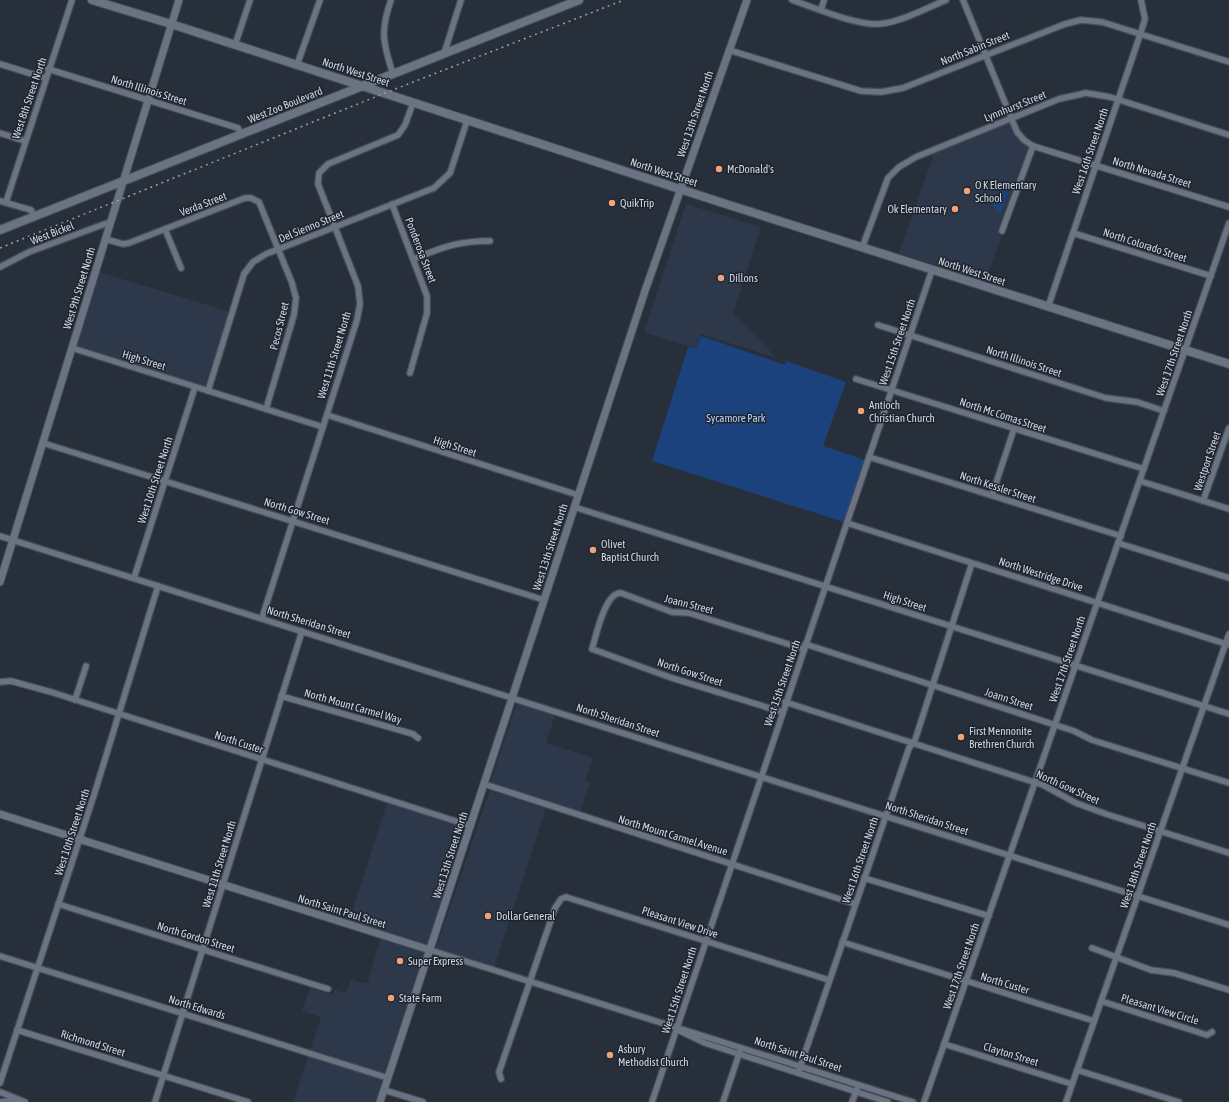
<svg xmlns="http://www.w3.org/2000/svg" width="1229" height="1102" viewBox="0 0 1229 1102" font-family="'Asap Condensed',sans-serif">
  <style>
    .built { fill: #2d384a }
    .green { fill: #1c427d }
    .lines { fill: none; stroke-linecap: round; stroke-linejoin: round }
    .minor-casing { stroke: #464d57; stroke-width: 8 }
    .tertiary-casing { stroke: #464d57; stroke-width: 9 }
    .secondary-casing { stroke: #464d57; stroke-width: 10 }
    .minor { stroke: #6a7381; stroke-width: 5.5 }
    .tertiary { stroke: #6a7381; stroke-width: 7 }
    .secondary { stroke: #6a7381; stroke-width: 8 }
    .rail { stroke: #9aa0a9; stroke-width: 1.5; stroke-dasharray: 2 4; stroke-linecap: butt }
    .poi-dot { fill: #f0a378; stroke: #1e2530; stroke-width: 1.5 }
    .labels { text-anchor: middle; stroke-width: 3; stroke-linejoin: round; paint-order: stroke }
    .street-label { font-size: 11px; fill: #d2d7de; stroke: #1e2530 }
    .poi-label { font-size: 11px; fill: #d2d7de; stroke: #1e2530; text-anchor: start }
    .park-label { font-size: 11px; fill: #b9d2f8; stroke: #1e2530 }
  </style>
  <rect width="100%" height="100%" fill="#272f3b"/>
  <!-- built -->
  <g class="built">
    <path d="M1008,123L1011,124L1016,136L1029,148L999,227L998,231L1001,238L985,281L899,253L933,157L931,154Z"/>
    <path d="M686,204L761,227L733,314L777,358L701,334L696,349L644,332Z"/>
    <path d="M99,272L230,312L207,385L205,387L78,346L76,344Z"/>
    <path d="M517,703L555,714L546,743L593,758L585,781L590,782L580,812L490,783Z"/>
    <path d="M490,791L546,808L494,968L436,948Z"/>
    <path d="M387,803L466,827L427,945L349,921Z"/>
    <path d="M381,938L425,953L375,1102H293L321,1017L302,1011L310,988L332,995L335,990L346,993L351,979L367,984Z"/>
  </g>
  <!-- green -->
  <g class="green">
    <path d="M1006,181L1011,184L1001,213L999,212L993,206L994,199L999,197Z"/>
    <path d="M701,336L785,365L786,361L846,382L823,446L865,460L844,522L652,461L688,347L696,349Z"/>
  </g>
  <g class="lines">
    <defs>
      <g id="minor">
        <path d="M391,0C380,31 383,43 393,74"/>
        <path d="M792,0C815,8 855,25 878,24C899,23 927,8 946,0"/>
        <path d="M963,0L1017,132L1024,140L1033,146L1229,207"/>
        <path d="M821,10L824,0"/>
        <path d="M235,45L250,0"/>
        <path d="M729,50L861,91L881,92L903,88L1065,24L1081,20L1102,22L1229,62"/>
        <path d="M444,54L461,0"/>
        <path d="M0,64L45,78"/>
        <path d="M297,65L320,0"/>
        <path d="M48,69L238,128L241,134"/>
        <path d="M0,133L25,141"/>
        <path d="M0,201L31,210L34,216"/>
        <path d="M6,202L72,0"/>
        <path d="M392,204L427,296V313L410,373"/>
        <path d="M165,229L181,268"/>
        <path d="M1002,231L1033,146"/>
        <path d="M1073,233L1211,276"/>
        <path d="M105,239L123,244L129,243L245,198H251L259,202L292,283L296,298L294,315L266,409"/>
        <path d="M862,248L888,178L899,167L916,157L1059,99L1086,93L1110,97L1229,135"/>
        <path d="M414,259C442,247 459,241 490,241"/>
        <path d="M0,267L29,252L110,222"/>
        <path d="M1048,307L1140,35L1145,19L1141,0"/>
        <path d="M878,325L1106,398L1137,402L1164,411"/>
        <path d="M72,348L323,427"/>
        <path d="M856,379L1144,469"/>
        <path d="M208,391L244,274L253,262L266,254L434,188L450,173L467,121"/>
        <path d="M327,415L578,495"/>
        <path d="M43,443L544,600"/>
        <path d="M869,457L1121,536"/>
        <path d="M1140,481L1229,509"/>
        <path d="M992,495L1014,429"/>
        <path d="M1203,501L1229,428"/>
        <path d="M574,507L1229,714"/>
        <path d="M847,523L1229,645"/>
        <path d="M0,536L1229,925"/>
        <path d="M1118,543L1229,578"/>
        <path d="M134,578L195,387"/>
        <path d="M262,618L357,320L360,304L358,286L318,184L319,173L328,164L398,135L405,125L413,103"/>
        <path d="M805,644L1074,731L1092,740L1229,783"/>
        <path d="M0,682L11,681L51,692L471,826"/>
        <path d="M281,696L413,734L418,738"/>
        <path d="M75,700L86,666"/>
        <path d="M785,702L1043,785L1076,803L1106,814L1229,853"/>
        <path d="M782,712L672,678L592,649C596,636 605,592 621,593L672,612L689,613L804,649"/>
        <path d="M484,784L855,904"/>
        <path d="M864,878L989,916"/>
        <path d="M58,904L328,989"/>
        <path d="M842,942L1094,1021"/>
        <path d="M1092,948L1151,970L1174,973L1229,990"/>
        <path d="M430,950L913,1102"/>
        <path d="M0,956L388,1078"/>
        <path d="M1101,1001L1207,1035L1212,1032"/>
        <path d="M17,1030L248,1102"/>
        <path d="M680,1031L705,1043L888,1102"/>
        <path d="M944,1044L1072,1084"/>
        <path d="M1077,1070L1179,1102"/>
        <path d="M798,1073L909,748L915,740L972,563"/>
        <path d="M501,1079L499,1072L555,908L561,899L566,897L829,980"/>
        <path d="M0,1083L94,795L158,586"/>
        <path d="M384,1090L423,1102"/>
        <path d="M0,1092L25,1102"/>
        <path d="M0,1102L18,1100"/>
        <path d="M155,1102L302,631"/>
        <path d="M652,1102L932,270"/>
        <path d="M723,1102L740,1051"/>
        <path d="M852,1102L857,1089"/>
        <path d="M924,1102L1229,223"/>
        <path d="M1066,1102L1229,634"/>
      </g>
      <g id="tertiary">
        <path d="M0,582L179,0"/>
        <path d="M0,814L430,950"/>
        <path d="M380,1102L645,291L747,0"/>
      </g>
      <g id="secondary">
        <path d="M92,0L171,24L726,204L1229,364"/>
        <path d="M0,230L579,0"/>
      </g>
    </defs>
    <!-- minor casing -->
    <use href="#minor" class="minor-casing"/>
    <!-- tertiary casing -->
    <use href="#tertiary" class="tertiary-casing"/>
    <!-- secondary casing -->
    <use href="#secondary" class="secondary-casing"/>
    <!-- minor -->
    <use href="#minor" class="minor"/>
    <!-- tertiary -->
    <use href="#tertiary" class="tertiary"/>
    <!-- secondary -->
    <use href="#secondary" class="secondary"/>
    <!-- rail -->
    <path class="rail" d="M0,248L385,93L624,0"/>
  </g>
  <!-- markers -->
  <g class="poi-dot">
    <circle cx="719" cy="169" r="4"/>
    <circle cx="967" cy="191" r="4"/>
    <circle cx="612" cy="203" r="4"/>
    <circle cx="955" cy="209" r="4"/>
    <circle cx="721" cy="278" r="4"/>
    <circle cx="861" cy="411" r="4"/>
    <circle cx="593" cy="550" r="4"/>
    <circle cx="961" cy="737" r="4"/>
    <circle cx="488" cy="916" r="4"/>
    <circle cx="400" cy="961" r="4"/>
    <circle cx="391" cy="998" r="4"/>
    <circle cx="610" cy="1055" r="4"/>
  </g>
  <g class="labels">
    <!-- street labels -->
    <g class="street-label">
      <text transform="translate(975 48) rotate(-22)" y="4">North Sabin Street</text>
      <text transform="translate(356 72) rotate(18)" y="4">North West Street</text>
      <text transform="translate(149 90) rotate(17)" y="4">North Illinois Street</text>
      <text transform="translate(29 98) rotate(-71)" y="4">West 8th Street North</text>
      <text transform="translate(285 105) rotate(-22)" y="4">West Zoo Boulevard</text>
      <text transform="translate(1015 106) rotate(-22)" y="4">Lynnhurst Street</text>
      <text transform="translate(695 114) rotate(-71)" y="4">West 13th Street North</text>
      <text transform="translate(1090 151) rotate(-71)" y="4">West 16th Street North</text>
      <text transform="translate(664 172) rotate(18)" y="4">North West Street</text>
      <text transform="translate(1152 172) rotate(17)" y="4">North Nevada Street</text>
      <text transform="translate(203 204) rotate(-21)" y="4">Verda Street</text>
      <text transform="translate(311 226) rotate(-22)" y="4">Del Sienno Street</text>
      <text transform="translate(52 233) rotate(-21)" y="4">West Bickel</text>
      <text transform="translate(1145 245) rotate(18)" y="4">North Colorado Street</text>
      <text transform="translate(421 250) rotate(69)" y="4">Ponderosa Street</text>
      <text transform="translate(972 271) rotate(18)" y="4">North West Street</text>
      <text transform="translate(79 288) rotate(-73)" y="4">West 9th Street North</text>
      <text transform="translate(279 326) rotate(-76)" y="4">Pecos Street</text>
      <text transform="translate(897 342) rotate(-71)" y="4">West 15th Street North</text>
      <text transform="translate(1174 353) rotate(-71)" y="4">West 17th Street North</text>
      <text transform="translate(334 355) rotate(-73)" y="4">West 11th Street North</text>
      <text transform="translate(144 360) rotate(17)" y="4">High Street</text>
      <text transform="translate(1024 361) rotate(18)" y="4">North Illinois Street</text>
      <text transform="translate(1003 415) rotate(18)" y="4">North Mc Comas Street</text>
      <text transform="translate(455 446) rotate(18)" y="4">High Street</text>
      <text transform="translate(1207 461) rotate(-71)" y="4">Westport Street</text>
      <text transform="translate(155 480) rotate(-72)" y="4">West 10th Street North</text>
      <text transform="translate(998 487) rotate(18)" y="4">North Kessler Street</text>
      <text transform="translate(297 511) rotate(17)" y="4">North Gow Street</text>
      <text transform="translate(550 547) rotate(-72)" y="4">West 13th Street North</text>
      <text transform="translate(1041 574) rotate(18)" y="4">North Westridge Drive</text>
      <text transform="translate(905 601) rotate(18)" y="4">High Street</text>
      <text transform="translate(689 604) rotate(14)" y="4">Joann Street</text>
      <text transform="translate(309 622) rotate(17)" y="4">North Sheridan Street</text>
      <text transform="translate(1067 659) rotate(-71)" y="4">West 17th Street North</text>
      <text transform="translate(690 672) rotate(18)" y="4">North Gow Street</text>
      <text transform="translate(782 683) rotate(-71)" y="4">West 15th Street North</text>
      <text transform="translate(1009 699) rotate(18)" y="4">Joann Street</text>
      <text transform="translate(353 706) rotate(16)" y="4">North Mount Carmel Way</text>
      <text transform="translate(618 720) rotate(18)" y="4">North Sheridan Street</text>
      <text transform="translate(239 742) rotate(18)" y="4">North Custer</text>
      <text transform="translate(1068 787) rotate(24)" y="4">North Gow Street</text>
      <text transform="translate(927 818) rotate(18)" y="4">North Sheridan Street</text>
      <text transform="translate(72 832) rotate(-72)" y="4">West 10th Street North</text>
      <text transform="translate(673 835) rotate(17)" y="4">North Mount Carmel Avenue</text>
      <text transform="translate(450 855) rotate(-72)" y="4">West 13th Street North</text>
      <text transform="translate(860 860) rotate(-71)" y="4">West 16th Street North</text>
      <text transform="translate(219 864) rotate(-73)" y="4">West 11th Street North</text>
      <text transform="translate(1138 865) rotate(-71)" y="4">West 18th Street North</text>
      <text transform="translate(342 911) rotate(17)" y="4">North Saint Paul Street</text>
      <text transform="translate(680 922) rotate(18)" y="4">Pleasant View Drive</text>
      <text transform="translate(196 937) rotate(17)" y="4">North Gordon Street</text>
      <text transform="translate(961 966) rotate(-71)" y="4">West 17th Street North</text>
      <text transform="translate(1005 983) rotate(17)" y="4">North Custer</text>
      <text transform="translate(679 990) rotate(-72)" y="4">West 15th Street North</text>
      <text transform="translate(197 1007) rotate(17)" y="4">North Edwards</text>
      <text transform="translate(1160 1009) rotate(17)" y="4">Pleasant View Circle</text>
      <text transform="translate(93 1043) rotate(17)" y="4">Richmond Street</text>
      <text transform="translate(798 1054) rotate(18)" y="4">North Saint Paul Street</text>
      <text transform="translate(1011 1054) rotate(17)" y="4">Clayton Street</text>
    </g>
    <!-- poi labels -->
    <g class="poi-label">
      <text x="727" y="173">McDonald's</text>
      <text x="975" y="189">O K Elementary<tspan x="975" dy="13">School</tspan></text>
      <text x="620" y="207">QuikTrip</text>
      <text x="947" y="213" text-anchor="end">Ok Elementary</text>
      <text x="729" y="282">Dillons</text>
      <text x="869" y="409">Antioch<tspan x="869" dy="13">Christian Church</tspan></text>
      <text x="601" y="548">Olivet<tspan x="601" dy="13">Baptist Church</tspan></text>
      <text x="969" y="735">First Mennonite<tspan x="969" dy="13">Brethren Church</tspan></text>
      <text x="496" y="920">Dollar General</text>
      <text x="408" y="965">Super Express</text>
      <text x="399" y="1002">State Farm</text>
      <text x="618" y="1053">Asbury<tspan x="618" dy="13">Methodist Church</tspan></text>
    </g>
    <!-- park labels -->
    <g class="park-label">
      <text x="736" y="422">Sycamore Park</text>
    </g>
  </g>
</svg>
